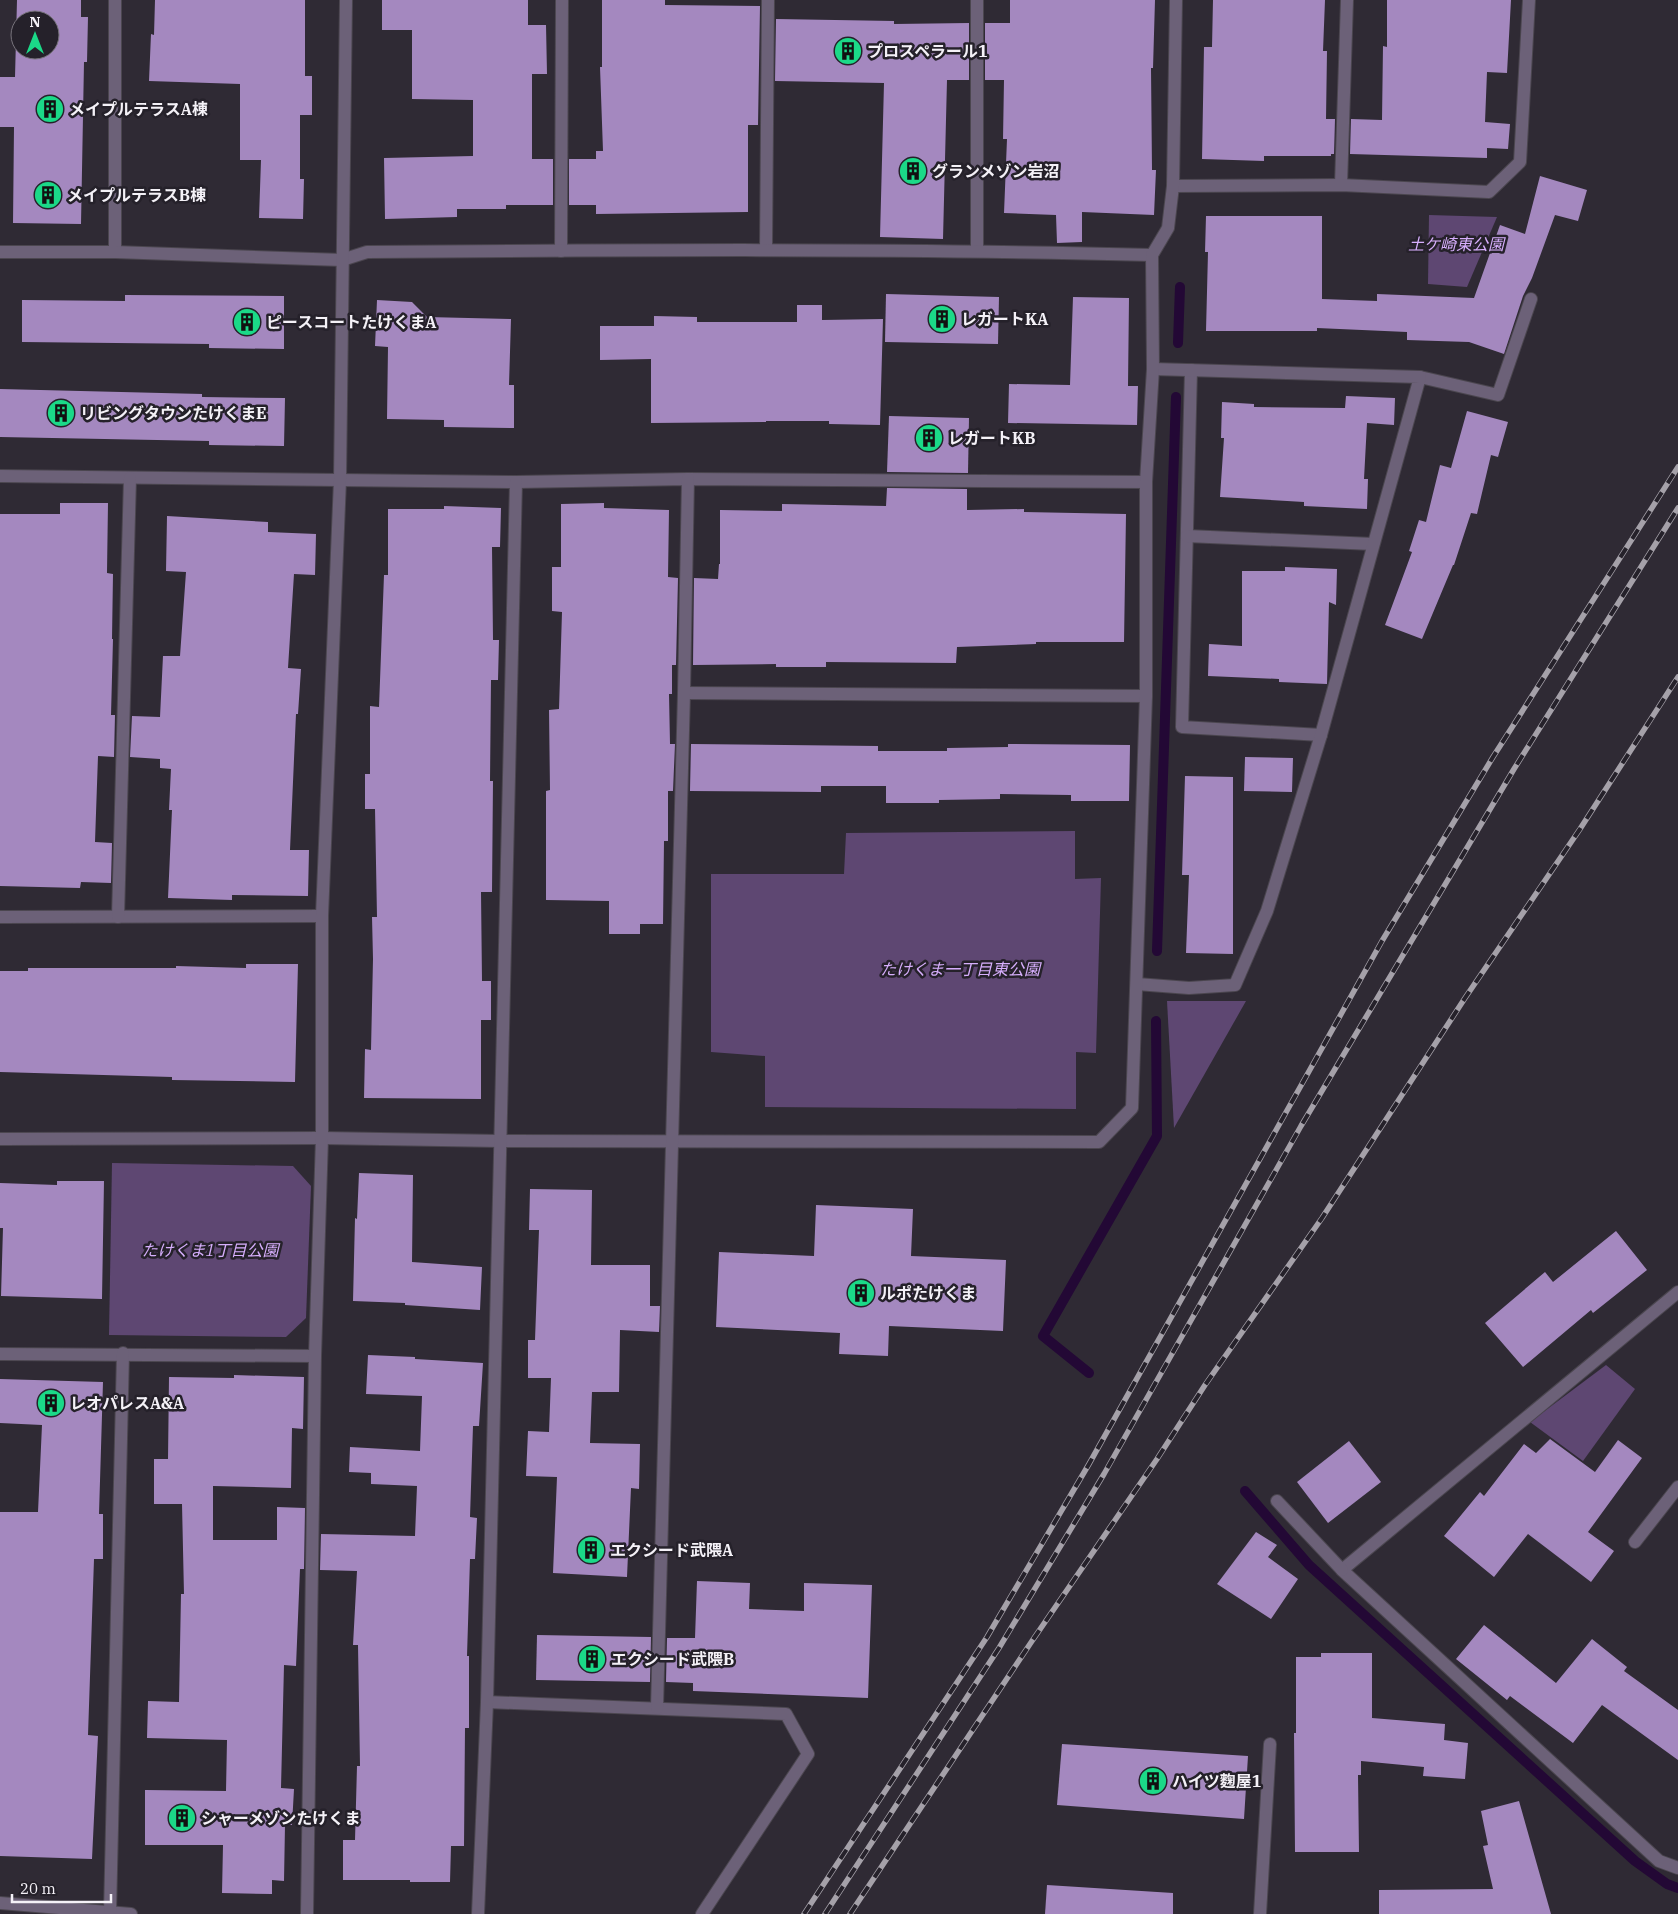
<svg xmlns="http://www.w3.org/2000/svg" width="1678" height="1914" viewBox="0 0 1678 1914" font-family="'IBM Plex Serif','Noto Sans JP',serif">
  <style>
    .green { fill: #5e4772 }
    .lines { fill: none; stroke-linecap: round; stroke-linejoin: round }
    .stream { stroke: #230835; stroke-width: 10 }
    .building { fill: #a488bf; fill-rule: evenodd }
    .street-casing { stroke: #4b464f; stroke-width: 14 }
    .street { stroke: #6c6178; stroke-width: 12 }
    .rail-casing { stroke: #a5a1a9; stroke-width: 5.5 }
    .rail { stroke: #25212a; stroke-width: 4; stroke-dasharray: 11; stroke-linecap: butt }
    .labels { text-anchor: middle; stroke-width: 5; stroke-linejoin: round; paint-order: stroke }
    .poi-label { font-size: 16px; font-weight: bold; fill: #f4f1f7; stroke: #25212a; text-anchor: start }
    .park-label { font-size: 16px; font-style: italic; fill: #d6aefc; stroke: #25212a }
  </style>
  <rect width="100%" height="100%" fill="#2f2a34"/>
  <!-- green -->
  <g class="green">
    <path d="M1429,215L1497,217L1467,287L1428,284Z"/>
    <path d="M1075,831V879L1101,878L1096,1053L1076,1052V1109L765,1107V1056L711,1052V874H844L846,833Z"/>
    <path d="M1167,1001H1246L1174,1128Z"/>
    <path d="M112,1163L293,1166L311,1186L306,1318L286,1337L109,1335Z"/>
    <path d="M1606,1365L1635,1389L1583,1461L1530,1422Z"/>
  </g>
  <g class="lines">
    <!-- stream -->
    <g class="stream">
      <path d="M1178,343L1180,287"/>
      <path d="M1157,951L1176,397"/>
      <path d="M1089,1373L1043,1336L1157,1136L1156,1021"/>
      <path d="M1245,1491L1309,1565L1635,1861L1667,1884L1678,1888"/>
    </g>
  </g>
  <!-- building -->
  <g class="building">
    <path d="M17,0H81V17H88L87,62H84L81,224L13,223L14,127H0V77H15ZM20,20H50V50H20Z"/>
    <path d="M155,0H305V76H312V115H300V179H304L303,219L259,218L261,160H240V84L149,81L151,34L154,35Z"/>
    <path d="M382,0H528V25H546L547,74H532V159H553V205H506V209H457V217L385,219L384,158L473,156V100L412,99V30H382Z"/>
    <path d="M602,0H665V5L760,6L758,125H748V212L596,214V205H569V159H596V151H603L600,67H602Z"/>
    <path d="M1010,0H1155L1153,68H1151L1152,170H1156L1154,215L1082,212V242L1057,243L1056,215L1004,213L1007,139H1003L1004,80H985V23H1010Z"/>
    <path d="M1213,0H1325L1323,51H1327L1326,119H1335L1334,154H1331V156H1264V161L1202,159L1204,47H1212Z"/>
    <path d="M1387,0H1511L1507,73L1487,72L1485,122L1510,124L1508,149L1487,148V158L1350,154L1351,119L1382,120L1383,46L1387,47Z"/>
    <path d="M776,19L894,21V24L969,23V80H947L943,239L880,237L884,83L775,81Z"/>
    <path d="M1540,176L1587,190L1578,221L1555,215L1532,278L1523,296L1504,354L1469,342L1407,340V332L1317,328V331H1206L1208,252H1205L1206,216H1322V299L1377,301V294L1474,298L1500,225L1525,234Z"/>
    <path d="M886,294L999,297L998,344L885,342Z"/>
    <path d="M125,295L284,296V349L209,348V344L22,342V300L125,301Z"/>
    <path d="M1073,297L1129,298L1128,386H1138L1137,425L1008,423L1009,384L1070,385Z"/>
    <path d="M377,300L412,302L427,317L511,319L509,385H514V428L444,427V420L387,419L388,347L375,346Z"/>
    <path d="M797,305H822V320L883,319L880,425L829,424V421H766V422L651,423V359L600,360V326H654V316L697,317V322H797Z"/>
    <path d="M0,389L202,394V397L285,398L284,446L209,445V441L0,437Z"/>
    <path d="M1346,396L1395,398L1394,425L1367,423L1364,479H1368L1367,509L1304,506V502L1220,497L1224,438H1221L1222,402L1254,404V407L1345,408Z"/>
    <path d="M1467,411L1508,422L1498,457L1491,455L1477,514L1471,513L1454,565H1453L1422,639L1385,625L1412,552L1409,551L1419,520L1426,522L1440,465L1451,468Z"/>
    <path d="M889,416L969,418L968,473L887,472Z"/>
    <path d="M887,488L967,489V510L1024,509V512L1126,514L1124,642H1036V644L957,647L956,663L826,662V667H776V664L693,665L694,578L718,579L719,564H720V510L782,511V504L886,506Z"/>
    <path d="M60,503H108L107,573L113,574L112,639H113L111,715H115L114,757L98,756L95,842L112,843L111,883L81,882L80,888L0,886V514H60Z"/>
    <path d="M604,503V508L669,510L668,577L678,578L676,665H672V694H669L670,744H675L673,791H668V841H664L663,924H640V934H609V901L546,900V791L550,790L549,710L559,709L562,612L552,611V567H561V504Z"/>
    <path d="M444,506L501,508L500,547H492L493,640H499L498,680H491L490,781H493L492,892H481L482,981H491V1020H481V1099L364,1098L365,1049L371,1050L373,959L372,917H377L375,809H365V774H370V706L379,707L384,575H388V509H444Z"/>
    <path d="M167,516L268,522V532L316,534L315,575L294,574L288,668L301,669L298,714H296L290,850H309L308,896L232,895V900L168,898L172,810H169L171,769L160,768V759L130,757L132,716L160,717L163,656H180L186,572L166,571Z"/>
    <path d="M1285,567L1337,569L1336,605L1329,602L1327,684L1279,682V679L1208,676L1209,644L1242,646V571H1285Z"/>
    <path d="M691,744L878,746V751H947V748L1008,747V744L1130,745L1129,801H1071V795L1000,794V799L939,800V803H886V786H821V792L690,791Z"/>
    <path d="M1245,757L1293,758L1292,792L1244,791Z"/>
    <path d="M1185,776L1233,777V954L1186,953L1189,875H1182Z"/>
    <path d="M246,964H298L295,1082L172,1080V1077L0,1072V971H28V968H176V966L246,968Z"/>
    <path d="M359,1173L413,1175L412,1262L482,1267L480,1310L405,1305V1303L353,1301L355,1218L357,1219Z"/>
    <path d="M57,1181H104L102,1299L1,1296L3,1228H0V1183L57,1185Z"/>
    <path d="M530,1189L592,1190L591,1265H650V1306H660L659,1332L620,1330L619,1392H592L590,1443L640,1444L639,1489L631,1488L627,1577L553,1573L557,1477L526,1476L528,1431L549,1432L551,1378H528V1340H535L539,1230H529Z"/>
    <path d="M816,1205L913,1209L911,1256L1006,1260L1003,1331L889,1326L888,1356L839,1354L840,1333L716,1327L719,1252L814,1256Z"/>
    <path d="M1616,1231L1647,1270L1593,1313L1591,1310L1523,1367L1485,1323L1545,1272L1553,1282Z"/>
    <path d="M368,1355L415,1357V1359L483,1363L479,1426H473L470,1517L477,1518L475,1559H470L467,1656H469V1728H465L464,1846H451L450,1882H410V1880H343V1840H355L357,1766H360L358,1645H353L357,1571L320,1570L321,1534L415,1536L417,1486L371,1484V1473L349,1472L350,1447L420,1451L422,1396L366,1394Z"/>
    <path d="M234,1375L304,1377L303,1429L292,1428L291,1488L213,1486V1540H277V1507L305,1508L304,1569H300L296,1666L284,1665L281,1788L294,1789L292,1825H285L284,1881L272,1880V1894L222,1893L223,1845H145V1790L226,1791L227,1740L147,1738L148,1701L179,1702L181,1594H184L182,1504H154V1459H168L169,1377L234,1378Z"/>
    <path d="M0,1379L103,1382L99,1514H103V1559H94L88,1735L98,1736L92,1859L0,1856V1512H38L42,1425L0,1423Z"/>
    <path d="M1550,1439L1595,1472L1618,1440L1642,1458L1588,1532L1614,1551L1591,1582L1528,1534L1494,1577L1444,1536L1480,1492L1484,1496L1524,1444L1536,1453Z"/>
    <path d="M1349,1441L1381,1482L1328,1523L1297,1482Z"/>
    <path d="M1256,1532L1277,1545L1268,1557L1298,1579L1271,1619L1217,1584Z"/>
    <path d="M697,1581L750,1583L749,1609L804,1611V1583L872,1585L868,1698L693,1691V1683L666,1682L667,1638H695Z"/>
    <path d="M1484,1625L1556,1683L1592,1639L1627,1667L1624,1671L1678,1710V1760L1602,1705L1573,1743L1510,1696L1507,1700L1456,1659Z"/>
    <path d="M537,1635L651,1637L650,1682L536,1680Z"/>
    <path d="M1321,1653H1372V1718L1445,1724L1444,1740L1468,1743L1465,1779L1423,1776L1424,1767L1361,1761V1775H1358L1359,1852H1295L1294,1733H1296V1657H1321Z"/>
    <path d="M1062,1744L1248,1756L1244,1819L1057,1805Z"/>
    <path d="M1519,1801L1551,1914H1379V1890L1493,1889L1483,1846L1488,1845L1481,1811Z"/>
    <path d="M1047,1885L1173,1893V1914H1045Z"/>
  </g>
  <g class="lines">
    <defs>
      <g id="street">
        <path d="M115,0V252"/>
        <path d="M977,0V250"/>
        <path d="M1341,185L1347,0"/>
        <path d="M1173,186L1341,185L1489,192L1520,162L1529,0"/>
        <path d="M766,250L768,0"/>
        <path d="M561,251L562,0"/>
        <path d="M0,252H115L342,260L367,252C629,250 891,248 1152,255"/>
        <path d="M1191,370L1182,727L1321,735"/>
        <path d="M1420,377L1498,395L1531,299"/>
        <path d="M0,476L516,482L688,479L1146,482"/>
        <path d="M1187,536L1373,544"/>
        <path d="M684,693L1146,696"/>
        <path d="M0,917L322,916"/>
        <path d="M118,917L130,478"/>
        <path d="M1137,984L1189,988L1235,985L1267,911L1321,735L1420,377L1153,369"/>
        <path d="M0,1139L322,1138L500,1141L1099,1142L1132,1108L1146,696V482L1153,369L1152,255L1168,228L1173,186L1176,0"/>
        <path d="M1678,1292L1342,1570L1659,1861L1678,1868"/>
        <path d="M0,1354L315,1356"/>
        <path d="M1277,1501L1342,1570"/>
        <path d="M1635,1542L1678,1487"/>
        <path d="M487,1702L786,1714L808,1754L702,1914"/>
        <path d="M657,1708L684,693L688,479"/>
        <path d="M0,1903L131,1914"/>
        <path d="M110,1913L123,1353"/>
        <path d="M307,1914L315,1356L322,1138V916L340,480L346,0"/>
        <path d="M478,1914L487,1702L516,482"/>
        <path d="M1260,1914L1270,1744"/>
      </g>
    </defs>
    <!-- street casing -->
    <use href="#street" class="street-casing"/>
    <!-- street -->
    <use href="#street" class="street"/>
    <defs>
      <g id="rail">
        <path d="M804,1914L987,1637L1089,1464L1382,941L1493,757L1678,467"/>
        <path d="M825,1914L999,1648L1104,1474L1301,1126L1514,769L1678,508"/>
        <path d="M850,1914L1032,1641L1157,1459L1205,1385L1322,1218L1465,998L1580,829L1678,677"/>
      </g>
    </defs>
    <!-- rail casing -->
    <use href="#rail" class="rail-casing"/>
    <!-- rail -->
    <use href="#rail" class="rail"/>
  </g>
  <!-- icons -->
  <defs>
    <symbol id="building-disc" viewBox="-11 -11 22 22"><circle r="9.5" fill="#1bd988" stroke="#25212a"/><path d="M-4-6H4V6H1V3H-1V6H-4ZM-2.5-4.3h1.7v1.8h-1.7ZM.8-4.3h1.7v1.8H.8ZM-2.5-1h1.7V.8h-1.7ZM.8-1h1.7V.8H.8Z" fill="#111"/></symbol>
  </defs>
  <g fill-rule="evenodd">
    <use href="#building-disc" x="832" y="35" width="32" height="32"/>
    <use href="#building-disc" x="34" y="93" width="32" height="32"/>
    <use href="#building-disc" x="897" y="155" width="32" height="32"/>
    <use href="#building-disc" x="32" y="179" width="32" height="32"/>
    <use href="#building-disc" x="926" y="303" width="32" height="32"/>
    <use href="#building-disc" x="231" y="306" width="32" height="32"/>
    <use href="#building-disc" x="45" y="397" width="32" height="32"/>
    <use href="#building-disc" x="913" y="422" width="32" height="32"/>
    <use href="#building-disc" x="845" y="1277" width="32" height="32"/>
    <use href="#building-disc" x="35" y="1387" width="32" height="32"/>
    <use href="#building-disc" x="575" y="1534" width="32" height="32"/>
    <use href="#building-disc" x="576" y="1643" width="32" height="32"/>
    <use href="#building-disc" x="1137" y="1765" width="32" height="32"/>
    <use href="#building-disc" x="166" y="1802" width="32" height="32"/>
  </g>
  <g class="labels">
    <!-- poi labels -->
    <g class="poi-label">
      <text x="867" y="57">プロスペラール1</text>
      <text x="69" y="115">メイプルテラスA棟</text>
      <text x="932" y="177">グランメゾン岩沼</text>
      <text x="67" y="201">メイプルテラスB棟</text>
      <text x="961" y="325">レガートKA</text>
      <text x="266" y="328">ピースコートたけくまA</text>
      <text x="80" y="419">リビングタウンたけくまE</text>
      <text x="948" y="444">レガートKB</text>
      <text x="880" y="1299">ルポたけくま</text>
      <text x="70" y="1409">レオパレスA&amp;A</text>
      <text x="610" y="1556">エクシード武隈A</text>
      <text x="611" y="1665">エクシード武隈B</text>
      <text x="1172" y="1787">ハイツ麴屋1</text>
      <text x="201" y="1824">シャーメゾンたけくま</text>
    </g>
    <!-- park labels -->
    <g class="park-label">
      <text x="1456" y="250">土ケ崎東公園</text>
      <text x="960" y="975">たけくま一丁目東公園</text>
      <text x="210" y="1256">たけくま1丁目公園</text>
    </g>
  </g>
  <!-- north arrow -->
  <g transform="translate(35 35)"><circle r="24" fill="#25212a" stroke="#78747c"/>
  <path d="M0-4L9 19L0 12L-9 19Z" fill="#1bd988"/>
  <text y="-8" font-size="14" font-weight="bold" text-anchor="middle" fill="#f4f1f7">N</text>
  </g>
  <!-- scale -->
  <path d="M12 1894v8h99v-8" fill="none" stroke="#f4f1f7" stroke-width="2.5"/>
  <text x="20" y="1894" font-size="15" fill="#f4f1f7" stroke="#25212a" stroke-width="4" paint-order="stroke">20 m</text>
</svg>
